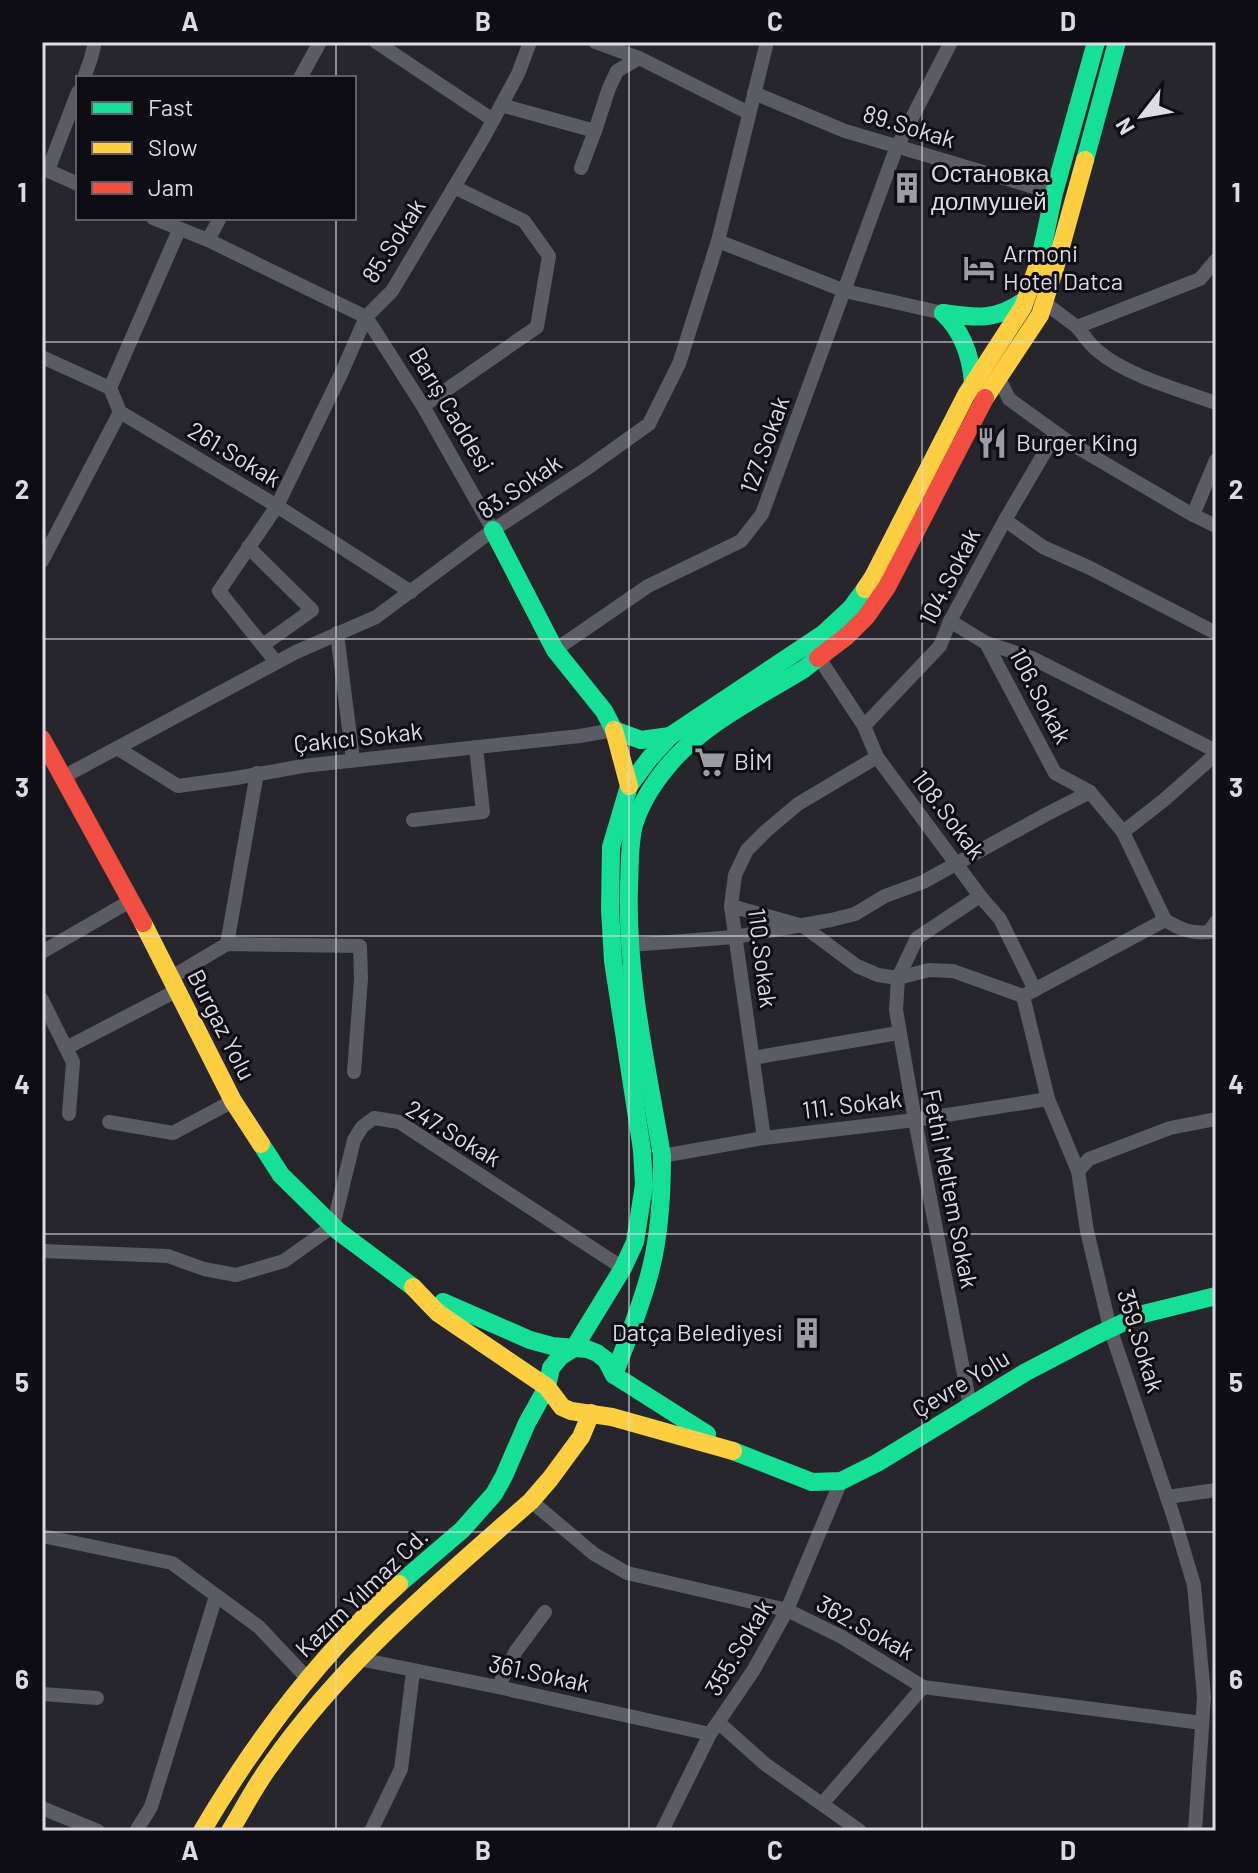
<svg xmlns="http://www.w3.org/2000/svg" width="1258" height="1873" viewBox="0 0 1258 1873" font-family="Barlow,sans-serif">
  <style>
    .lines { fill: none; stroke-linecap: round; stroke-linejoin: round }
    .street { stroke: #5c5c65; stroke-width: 14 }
    .fast { stroke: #16e098; stroke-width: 18 }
    .slow { stroke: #ffcf43; stroke-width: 18 }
    .jam { stroke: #f24e42; stroke-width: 18 }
    .grid { fill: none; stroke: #dcdbe4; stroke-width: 2; stroke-opacity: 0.55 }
    .labels { text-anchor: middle; stroke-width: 6; stroke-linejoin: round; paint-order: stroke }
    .street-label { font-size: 24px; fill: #dcdbe4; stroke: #0e0d13 }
    .poi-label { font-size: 24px; fill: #dcdbe4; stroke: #0e0d13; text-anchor: start }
    .neatline { fill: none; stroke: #dcdbe4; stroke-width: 3 }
    .grid-label { font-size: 26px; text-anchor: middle; font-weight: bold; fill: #dcdbe4 }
  </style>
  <rect width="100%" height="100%" fill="#26262c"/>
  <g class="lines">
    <!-- street -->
    <g class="street">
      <path d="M376,42L493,120"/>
      <path d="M595,42L639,58L749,113"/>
      <path d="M84,78L91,58L95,42"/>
      <path d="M300,78L320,42"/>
      <path d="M754,93L845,131L1054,193"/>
      <path d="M501,105L595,131L581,168"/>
      <path d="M595,131L609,88L617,71L639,58"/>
      <path d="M42,168L78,184"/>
      <path d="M48,170L78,92"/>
      <path d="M153,218L208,240L366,317L423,406L493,530"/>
      <path d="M208,240L220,218"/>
      <path d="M718,241L845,291L943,313"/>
      <path d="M1045,303L1077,327L1200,279L1216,260"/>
      <path d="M1077,327C1084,335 1090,345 1098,351C1127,376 1180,390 1216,403"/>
      <path d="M42,357L110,388L120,412L277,506L411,592"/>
      <path d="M999,378L1009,399L1070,443L1193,515L1216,526"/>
      <path d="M110,388L179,230"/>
      <path d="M423,406L537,327L549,256L524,221L454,187"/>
      <path d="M1193,515L1216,460"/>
      <path d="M1005,520L1043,547L1090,568L1216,633"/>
      <path d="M248,547L312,610L263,645"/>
      <path d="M42,561L120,412"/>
      <path d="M950,621L986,643L1032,658L1216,751"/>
      <path d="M337,633L353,760"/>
      <path d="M986,643L1055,773L1090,792L1123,832L1165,920"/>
      <path d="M555,650L648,586L741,541L762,514L896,149L951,42"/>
      <path d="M819,658L864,726L877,757L980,896L917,938L898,978L896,1010L915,1120L970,1406"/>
      <path d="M276,662L219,591L277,506L341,374L366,317L392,291L484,137L518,74L530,42"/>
      <path d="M864,726L940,646L950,621L1005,520L1056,433"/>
      <path d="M117,748L178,786L236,778L303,766L580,736L614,730"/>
      <path d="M63,777L296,652L376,617L493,530L586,469L649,424L679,364L718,241L767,42"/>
      <path d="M413,820L483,812L476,747"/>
      <path d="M1123,832L1164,800L1216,754"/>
      <path d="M980,896L1000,919L1035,990"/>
      <path d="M731,906L803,926L857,966L878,975L898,978L929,970L953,971L1023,996L1048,1099L1078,1171L1087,1231L1110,1328L1174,1518L1194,1585L1204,1697L1195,1831"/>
      <path d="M227,944L257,773"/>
      <path d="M630,945L735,937L831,920L855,914L885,896L923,882L1045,815L1090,792"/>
      <path d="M42,952L132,900"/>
      <path d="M170,978L227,944L360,946L361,979L354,1072"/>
      <path d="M1023,996L1165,920C1180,929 1191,934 1209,932L1216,922"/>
      <path d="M42,1000L73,1062L69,1114"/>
      <path d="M66,1048L176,991"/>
      <path d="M753,1058L898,1033"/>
      <path d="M109,1122L173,1133L233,1101"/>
      <path d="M764,1138L731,906L735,875L747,850L766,831L798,804L877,757"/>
      <path d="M662,1156L764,1138L915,1120L1048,1099"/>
      <path d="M1078,1171L1089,1159L1170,1128L1216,1119"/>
      <path d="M42,1251L168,1256L204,1269L236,1275L284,1261L333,1226L354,1140L362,1127L374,1118L399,1122L623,1268"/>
      <path d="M1167,1497L1216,1490"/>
      <path d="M531,1501L594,1554L627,1573L787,1610L842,1637L923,1687L1202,1723"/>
      <path d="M42,1536L172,1563L259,1627L308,1679"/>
      <path d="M359,1659L498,1687L710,1734"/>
      <path d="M498,1687L516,1651L545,1612"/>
      <path d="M42,1694L97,1698"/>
      <path d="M719,1723L765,1764L860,1831"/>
      <path d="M822,1804L923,1687"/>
      <path d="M42,1808L98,1831"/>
      <path d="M136,1831L151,1807L216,1596"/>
      <path d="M371,1831L401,1769L413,1672"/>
      <path d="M662,1831L710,1734L753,1671L787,1610L841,1481"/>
    </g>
    <!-- fast -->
    <g class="fast">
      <path d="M1085,160L1117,42"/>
      <path d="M1040,259L1054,193L1096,42"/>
      <path d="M943,313C976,318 996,321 1025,300"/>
      <path d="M943,313C963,332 971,356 973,383"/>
      <path d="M493,530L555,650L604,711L614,730"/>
      <path d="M614,730L641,740L670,736"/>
      <path d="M261,1144L281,1175L338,1231L413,1287"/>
      <path d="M443,1302L530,1340L552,1346L587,1349L597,1353L606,1360L614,1375L707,1434"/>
      <path d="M574,1348L623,1268L635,1242L644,1185L642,1150L613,961L610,909L611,847L629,786L649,759L670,736L823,634L851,608L865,589"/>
      <path d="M614,1375C627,1340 642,1305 651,1268C660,1232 662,1194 662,1156C647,1066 626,977 629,886C630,866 629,844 634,825C640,805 653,784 667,767C702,724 757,698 804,669L818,658"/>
      <path d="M733,1451L812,1482L841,1481L877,1463L1026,1372L1093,1337L1139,1315L1216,1296"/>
      <path d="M399,1584L462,1530L494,1494L504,1476L527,1423L547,1387L551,1368L560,1357L574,1348"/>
    </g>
    <!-- slow -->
    <g class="slow">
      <path d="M985,398L1040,315L1055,268L1085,160"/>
      <path d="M865,589L873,577L966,395L1023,307L1040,259"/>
      <path d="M614,730L629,786"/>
      <path d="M143,923L233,1101L261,1144"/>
      <path d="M413,1287L438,1313L547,1387L562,1407L571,1411L612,1417L733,1451"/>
      <path d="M202,1831C255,1741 321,1654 399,1584"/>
      <path d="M230,1831C244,1808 256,1784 272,1763C343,1662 439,1582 531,1501L550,1479L581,1437L591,1413"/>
    </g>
    <!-- jam -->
    <g class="jam">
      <path d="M818,658L847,636L866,617L887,587L985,398"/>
      <path d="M42,739L143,923"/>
    </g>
  </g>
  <!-- grid -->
  <path class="grid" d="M336,42V78M629,42V1831M922,42V1831M336,218V1831M42,342H1216M42,639H1216M42,936H1216M42,1234H1216M42,1532H1216"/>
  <!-- icons -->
  <defs>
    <symbol id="building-bare" viewBox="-9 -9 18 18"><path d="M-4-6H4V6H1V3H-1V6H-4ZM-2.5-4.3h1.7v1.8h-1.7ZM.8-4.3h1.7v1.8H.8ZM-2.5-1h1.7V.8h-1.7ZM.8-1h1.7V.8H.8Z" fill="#9c9ca4" stroke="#0e0d13" stroke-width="2.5" paint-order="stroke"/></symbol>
    <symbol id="hotel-bare" viewBox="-9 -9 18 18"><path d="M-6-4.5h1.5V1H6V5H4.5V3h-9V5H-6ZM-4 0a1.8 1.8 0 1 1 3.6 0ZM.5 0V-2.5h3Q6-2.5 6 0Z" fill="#9c9ca4" stroke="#0e0d13" stroke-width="2.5" paint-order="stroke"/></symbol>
    <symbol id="restaurant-bare" viewBox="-9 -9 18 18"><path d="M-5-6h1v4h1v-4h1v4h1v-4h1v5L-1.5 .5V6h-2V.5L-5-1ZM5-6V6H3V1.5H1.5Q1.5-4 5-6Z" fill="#9c9ca4" stroke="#0e0d13" stroke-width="2.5" paint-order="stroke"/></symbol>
    <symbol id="supermarket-bare" viewBox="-9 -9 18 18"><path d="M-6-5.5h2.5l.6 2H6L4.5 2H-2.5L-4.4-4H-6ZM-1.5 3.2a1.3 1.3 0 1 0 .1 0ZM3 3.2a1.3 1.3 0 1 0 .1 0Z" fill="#9c9ca4" stroke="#0e0d13" stroke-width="2.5" paint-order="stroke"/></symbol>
  </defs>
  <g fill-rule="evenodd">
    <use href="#building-bare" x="885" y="166" width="44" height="44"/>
    <use href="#hotel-bare" x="957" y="246" width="44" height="44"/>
    <use href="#restaurant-bare" x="970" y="421" width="44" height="44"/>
    <use href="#supermarket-bare" x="688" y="740" width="44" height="44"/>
    <use href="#building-bare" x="785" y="1311" width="44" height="44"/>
  </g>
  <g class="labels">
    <!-- street labels -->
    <g class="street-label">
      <text transform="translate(909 127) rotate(17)" y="8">89.Sokak</text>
      <text transform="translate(394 241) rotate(-57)" y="8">85.Sokak</text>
      <text transform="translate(451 410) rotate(59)" y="8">Barış Caddesi</text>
      <text transform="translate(765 445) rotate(-70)" y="8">127.Sokak</text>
      <text transform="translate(234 455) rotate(31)" y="8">261.Sokak</text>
      <text transform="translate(520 487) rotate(-34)" y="8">83.Sokak</text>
      <text transform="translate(950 577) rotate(-63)" y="8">104.Sokak</text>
      <text transform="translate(1040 696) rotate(62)" y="8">106.Sokak</text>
      <text transform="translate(358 738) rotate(-6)" y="8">Çakıcı Sokak</text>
      <text transform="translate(948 815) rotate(53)" y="8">108.Sokak</text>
      <text transform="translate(762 958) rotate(83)" y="8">110.Sokak</text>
      <text transform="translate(221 1025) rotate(63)" y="8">Burgaz Yolu</text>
      <text transform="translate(852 1105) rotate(-7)" y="8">111. Sokak</text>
      <text transform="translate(453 1134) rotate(31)" y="8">247.Sokak</text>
      <text transform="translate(950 1189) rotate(79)" y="8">Fethi Meltem Sokak</text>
      <text transform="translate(1140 1341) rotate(73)" y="8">359.Sokak</text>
      <text transform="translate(961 1384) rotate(-31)" y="8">Çevre Yolu</text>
      <text transform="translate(362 1593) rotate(-44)" y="8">Kazım Yılmaz Cd.</text>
      <text transform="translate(865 1628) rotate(29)" y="8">362.Sokak</text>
      <text transform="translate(739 1648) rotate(-59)" y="8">355.Sokak</text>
      <text transform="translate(539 1674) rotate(12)" y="8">361.Sokak</text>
    </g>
    <!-- poi labels -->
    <g class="poi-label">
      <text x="931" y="182">Остановка<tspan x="931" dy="28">долмушей</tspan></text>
      <text x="1003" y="262">Armoni<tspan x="1003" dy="28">Hotel Datca</tspan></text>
      <text x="1016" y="451">Burger King</text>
      <text x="734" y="770">BİM</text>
      <text x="783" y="1341" text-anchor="end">Datça Belediyesi</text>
    </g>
  </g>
  <!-- border -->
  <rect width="1258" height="1873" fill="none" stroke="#0e0d13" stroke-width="88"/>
  <!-- legend -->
  <rect x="76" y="76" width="280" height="144" fill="#0e0d13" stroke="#605f67" stroke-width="2"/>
  <rect x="92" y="102" width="40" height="12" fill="#16e098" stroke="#605f67" stroke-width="2"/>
  <text x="148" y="116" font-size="24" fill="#dcdbe4">Fast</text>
  <rect x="92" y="142" width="40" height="12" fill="#ffcf43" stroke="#605f67" stroke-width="2"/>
  <text x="148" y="156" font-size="24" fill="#dcdbe4">Slow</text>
  <rect x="92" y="182" width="40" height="12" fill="#f24e42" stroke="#605f67" stroke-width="2"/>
  <text x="148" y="196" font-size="24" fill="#dcdbe4">Jam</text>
  <!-- north arrow -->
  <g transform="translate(1142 116) rotate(239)" stroke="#0e0d13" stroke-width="6" paint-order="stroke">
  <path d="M0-6L14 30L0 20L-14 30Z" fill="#dcdbe4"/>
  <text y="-12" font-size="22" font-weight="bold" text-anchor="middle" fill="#dcdbe4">N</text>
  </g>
  <rect x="44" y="44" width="1170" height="1785" class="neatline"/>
  <g class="grid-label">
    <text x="190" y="31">A</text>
    <text x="483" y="31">B</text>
    <text x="775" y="31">C</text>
    <text x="1068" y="31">D</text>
    <text x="22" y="202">1</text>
    <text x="1236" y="202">1</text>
    <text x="22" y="499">2</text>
    <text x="1236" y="499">2</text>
    <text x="22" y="797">3</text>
    <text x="1236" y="797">3</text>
    <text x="22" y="1094">4</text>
    <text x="1236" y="1094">4</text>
    <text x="22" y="1392">5</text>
    <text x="1236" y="1392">5</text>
    <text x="22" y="1689">6</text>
    <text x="1236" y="1689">6</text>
    <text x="190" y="1860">A</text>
    <text x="483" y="1860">B</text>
    <text x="775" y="1860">C</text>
    <text x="1068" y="1860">D</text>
  </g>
</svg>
